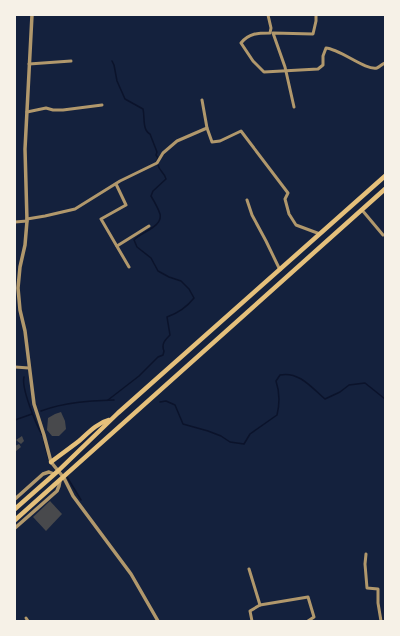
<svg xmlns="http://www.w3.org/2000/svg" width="400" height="636" viewBox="0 0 400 636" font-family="'DejaVu Sans',sans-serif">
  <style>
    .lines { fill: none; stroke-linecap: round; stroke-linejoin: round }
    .stream { stroke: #0b132b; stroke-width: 1.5 }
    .building { fill: #48494c }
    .minor { stroke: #b1986c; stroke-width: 3 }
    .tertiary { stroke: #b1986c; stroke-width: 3.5 }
    .trunk { stroke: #e5c07b; stroke-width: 4.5 }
  </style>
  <rect width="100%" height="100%" fill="#14213d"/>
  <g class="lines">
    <!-- stream -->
    <g class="stream">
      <path d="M112,61L114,65L117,81L125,99L143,109C145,117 142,130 150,134L157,152L156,155L158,158L157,160"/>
      <path d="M24,377C21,388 36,424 42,435"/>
      <path d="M108,400L139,376L158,357L163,355L164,351C161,344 165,340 170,335L167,317C178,313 187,307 194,298L189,289L181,281L169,277L158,271L151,258L137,247L134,240C141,232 163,227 160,214C158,208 154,201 151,196L153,191L166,179C165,173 159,171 158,165"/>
      <path d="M160,402L166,401L175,405L183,424L208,431L221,436L230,442L244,444L250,434L277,415C280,403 280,393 276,381L280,375C299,371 312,388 325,399L340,392L349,385L365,383L385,399"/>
      <path d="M41,411C65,402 89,401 114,400"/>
      <path d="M15,420L32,414"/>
      <path d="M44,442L49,460"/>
      <path d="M67,477L81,500"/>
    </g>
  </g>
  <!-- building -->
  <g class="building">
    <path d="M61,412L65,421L66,429L59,436H52L47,430L48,418L55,414Z"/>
    <path d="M22,436L24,441L21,444L16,440Z"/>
    <path d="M19,444L21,447L15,452V446Z"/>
    <path d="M50,501L62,514L46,531L33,517Z"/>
  </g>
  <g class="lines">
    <!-- minor -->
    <g class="minor">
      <path d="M268,15L271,28L270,33C258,33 249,33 241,43L253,61L264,72L318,69L323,65V56L326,48C340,49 366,71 377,68C379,67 382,64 385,63"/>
      <path d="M29,64L71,61"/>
      <path d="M202,100L207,128L212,142L220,141L241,131L288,193L285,199L289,214L296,225L320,234"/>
      <path d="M294,107L285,67L273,33L313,34L316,21V15"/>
      <path d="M27,112L46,108L53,110H63L102,105"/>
      <path d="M116,184L126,205L101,219L129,267"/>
      <path d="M247,200L252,215L266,241L280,270"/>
      <path d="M362,210L383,235"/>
      <path d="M27,219L45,216L75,209L120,181L157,163L163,153L177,141L207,128"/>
      <path d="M15,222L27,221"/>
      <path d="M117,246L149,226"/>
      <path d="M15,367L29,368"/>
      <path d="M366,554L365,564L367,588L378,589V603L381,621"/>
      <path d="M249,569L260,605"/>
      <path d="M26,618L28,621"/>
      <path d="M252,621L250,611L260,605L308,597L314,617L308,621"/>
    </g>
    <!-- tertiary -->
    <g class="tertiary">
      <path d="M32,15L25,149L27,221L25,245L20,267L18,288L20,310L25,331L34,404L44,435L51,462L64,478L73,496L131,574L158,621"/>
      <path d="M15,499L43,474L49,472L54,474"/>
      <path d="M15,528L57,491L59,486L60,481"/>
    </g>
    <!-- trunk -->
    <g class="trunk">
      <path d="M51,462C60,455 70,448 79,441C88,433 97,423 109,420"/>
      <path d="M15,509L58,471L118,413L385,176"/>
      <path d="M15,520L385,189"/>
    </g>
  </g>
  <!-- border -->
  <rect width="400" height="636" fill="none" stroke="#f6f1e7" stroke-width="32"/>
</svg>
